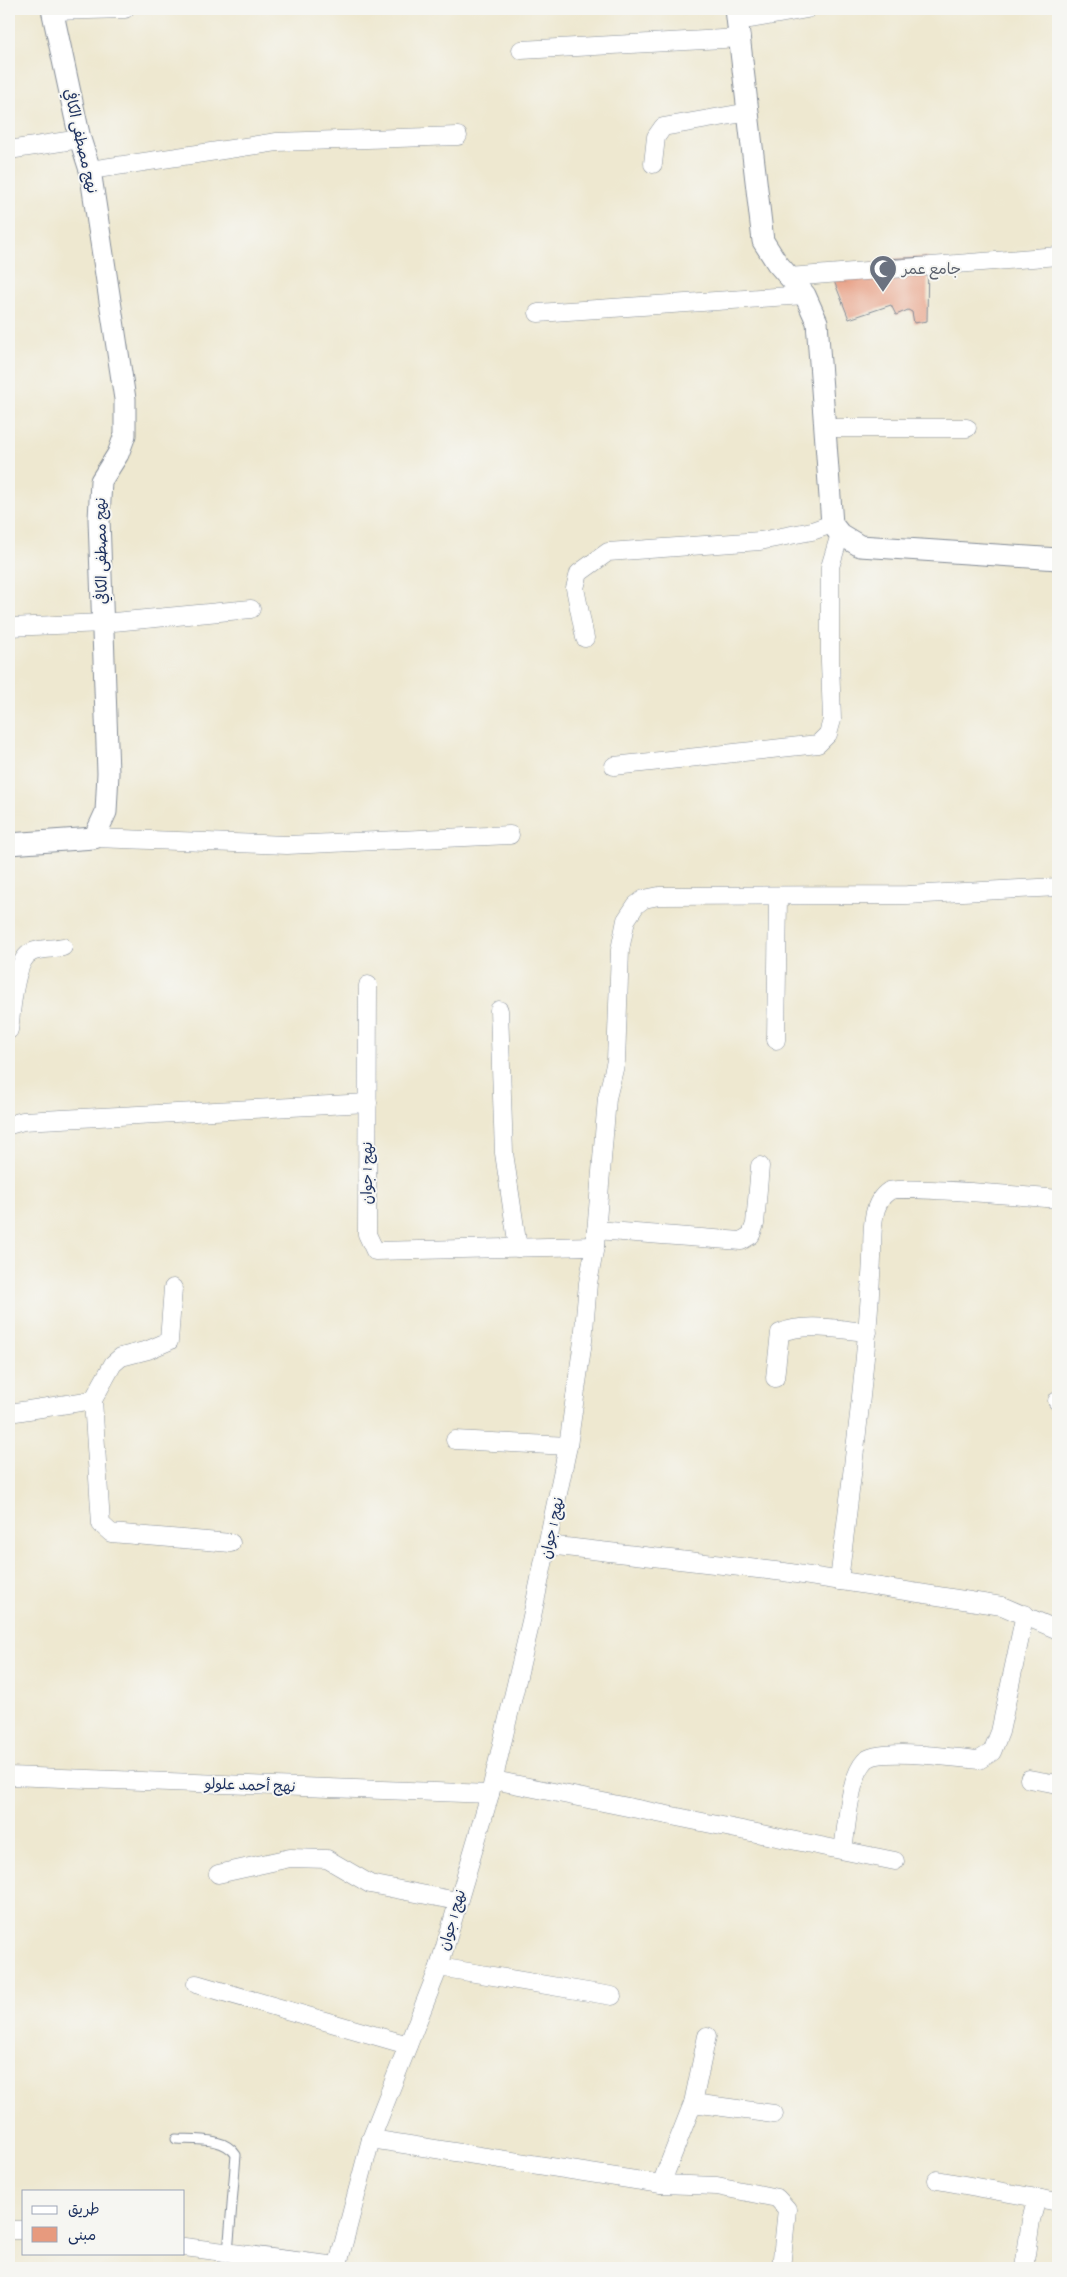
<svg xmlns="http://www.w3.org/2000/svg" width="1067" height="2277" viewBox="0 0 1067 2277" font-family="Dekko,'Playpen Sans Arabic',sans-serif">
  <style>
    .building { fill: #e79a7e }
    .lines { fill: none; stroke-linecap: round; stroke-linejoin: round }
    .service-casing { stroke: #848c97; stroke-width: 11 }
    .minor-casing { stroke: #848c97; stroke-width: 19 }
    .tertiary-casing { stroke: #848c97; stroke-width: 23 }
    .service { stroke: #fff; stroke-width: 9 }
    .minor { stroke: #fff; stroke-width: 18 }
    .tertiary { stroke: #fff; stroke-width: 21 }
    .labels { text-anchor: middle; stroke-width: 4; stroke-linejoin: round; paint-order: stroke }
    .street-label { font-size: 15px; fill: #1b2f5e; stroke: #f6f6f2 }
    .worship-label { font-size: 15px; fill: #5b616d; stroke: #f6f6f2; text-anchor: start }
  </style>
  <rect width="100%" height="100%" fill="#f6f6f2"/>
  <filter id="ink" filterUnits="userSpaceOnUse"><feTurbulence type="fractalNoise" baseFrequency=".02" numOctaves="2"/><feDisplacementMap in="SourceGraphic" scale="10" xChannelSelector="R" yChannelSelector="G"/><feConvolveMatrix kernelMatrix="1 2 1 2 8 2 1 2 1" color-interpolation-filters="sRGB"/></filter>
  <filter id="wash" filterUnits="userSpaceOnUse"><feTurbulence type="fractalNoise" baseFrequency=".0096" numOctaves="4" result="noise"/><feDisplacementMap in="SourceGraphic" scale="20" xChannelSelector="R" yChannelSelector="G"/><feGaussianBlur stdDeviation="1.12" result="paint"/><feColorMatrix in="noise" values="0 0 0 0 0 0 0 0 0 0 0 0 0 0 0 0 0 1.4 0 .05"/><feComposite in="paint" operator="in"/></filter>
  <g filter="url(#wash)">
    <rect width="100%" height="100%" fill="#eee8d0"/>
    <g id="blocks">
      <!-- building -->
      <path class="building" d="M928,257L927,321L914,323L912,312L908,310L896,315L891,305L849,319L834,281L882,259Z"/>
    </g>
  </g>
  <g filter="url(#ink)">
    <use href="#blocks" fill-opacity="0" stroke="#848c97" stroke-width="1"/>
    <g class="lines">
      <defs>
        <path id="service" d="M176,2139C196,2140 225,2137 236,2155L228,2253"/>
        <g id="minor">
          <path d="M52,11L125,9"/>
          <path d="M739,21L807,9"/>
          <path d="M521,50L741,38"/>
          <path d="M9,150L80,139"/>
          <path d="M653,164L656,137L663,127L749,112"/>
          <path d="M90,170L277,142L458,136"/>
          <path d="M789,277L1058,256"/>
          <path d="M538,313L805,295"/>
          <path d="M825,428H967"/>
          <path d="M9,627L103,623L251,609"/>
          <path d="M585,638L575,588L579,573L608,552L760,541L812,531L832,524"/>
          <path d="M614,766L818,744L828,734L832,720L830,661V567L840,534"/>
          <path d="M94,838L287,845L510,835"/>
          <path d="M499,1010L504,1153L518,1248"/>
          <path d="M9,1030C12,1012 13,960 32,952C40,948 54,949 63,947"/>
          <path d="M776,1040L778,896"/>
          <path d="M9,1125L23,1121L368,1103"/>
          <path d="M596,1230L741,1241L751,1235L755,1224L760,1166"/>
          <path d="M595,1246L607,1098L616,1061L620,950L626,920L636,905L644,899L659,896L907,895L1058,887"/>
          <path d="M775,1378L780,1333C806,1322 841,1330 868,1332"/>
          <path d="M93,1400L113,1364L121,1357L148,1350L169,1341L173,1288"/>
          <path d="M1057,1401H1058"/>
          <path d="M9,1413L93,1400L101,1524L111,1533L231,1543"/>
          <path d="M455,1440L568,1446"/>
          <path d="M548,1545L784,1572L1002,1606L1058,1630"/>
          <path d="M839,1581C852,1473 867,1366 872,1258C873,1236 869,1204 889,1191C900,1185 1036,1197 1058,1199"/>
          <path d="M9,1776L490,1794"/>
          <path d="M1029,1779L1058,1784"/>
          <path d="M494,1780L895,1861"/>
          <path d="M843,1850C847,1826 849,1778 865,1761C877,1747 958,1758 979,1760L992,1752L1000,1732L1025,1614"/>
          <path d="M218,1874L290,1858L327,1859L370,1884L457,1901"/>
          <path d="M439,1967L612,1996"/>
          <path d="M196,1984L408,2045"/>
          <path d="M693,2103L774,2114"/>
          <path d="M371,2139L661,2184L717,2186L777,2198L787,2209L781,2268"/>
          <path d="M937,2180L1037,2198"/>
          <path d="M661,2184L693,2103L707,2036"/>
          <path d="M9,2230H24"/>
          <path d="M184,2247L337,2266"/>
          <path d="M337,2268L371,2139L439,1967L490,1794L531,1621L568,1446L583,1341L588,1283L595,1246L375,1251L367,1234L368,985"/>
          <path d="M1024,2268L1031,2220L1037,2198L1058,2202"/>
        </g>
        <g id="tertiary">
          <path d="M736,9L763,241L777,263L805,295L817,322L832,524L840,534L860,546L1058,559"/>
          <path d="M9,844L94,838L106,812L108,773L99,519L101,481L118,454L125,435V399L90,170L80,139L52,9"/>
        </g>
      </defs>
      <!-- service casing -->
      <use href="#service" class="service-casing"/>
      <!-- minor casing -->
      <use href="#minor" class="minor-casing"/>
      <!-- tertiary casing -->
      <use href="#tertiary" class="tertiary-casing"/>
      <!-- service -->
      <use href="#service" class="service"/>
      <!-- minor -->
      <use href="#minor" class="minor"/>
      <!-- tertiary -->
      <use href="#tertiary" class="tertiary"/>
    </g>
  </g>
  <!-- icons -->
  <defs>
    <symbol id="mosque-pin" viewBox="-11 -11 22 30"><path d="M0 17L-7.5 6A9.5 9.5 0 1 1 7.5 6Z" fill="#6b7280" stroke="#f6f6f2"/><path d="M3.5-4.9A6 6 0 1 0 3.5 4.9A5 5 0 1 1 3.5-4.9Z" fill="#fff"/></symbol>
  </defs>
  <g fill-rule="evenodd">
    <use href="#mosque-pin" x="867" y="253" width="32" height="43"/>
  </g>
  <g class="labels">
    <!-- street labels -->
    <g class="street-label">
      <text transform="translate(81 141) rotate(77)" y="5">نهج مصطفى الكافي</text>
      <text transform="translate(101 551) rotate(-91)" y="5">نهج مصطفى الكافي</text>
      <text transform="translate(367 1173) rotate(-90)" y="5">نهج 1 جوان</text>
      <text transform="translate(552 1528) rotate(-78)" y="5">نهج 1 جوان</text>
      <text transform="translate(250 1785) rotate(2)" y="5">نهج أحمد علولو</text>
      <text transform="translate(452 1920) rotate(-74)" y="5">نهج 1 جوان</text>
    </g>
    <!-- worship labels -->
    <g class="worship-label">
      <text x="902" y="274">جامع عمر</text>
    </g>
  </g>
  <!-- margin -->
  <rect width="1067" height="2277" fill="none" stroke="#f6f6f2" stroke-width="30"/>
  <!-- legend -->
  <rect x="22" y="2190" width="162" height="65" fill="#f6f6f2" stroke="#9ea6b7"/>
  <rect x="32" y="2206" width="25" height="8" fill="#ffffff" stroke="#9ea6b7"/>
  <text x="68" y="2214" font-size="15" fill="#1b2f5e">طريق</text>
  <rect x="32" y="2227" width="25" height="15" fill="#e79a7e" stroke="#9ea6b7"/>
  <text x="68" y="2240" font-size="15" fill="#1b2f5e">مبنى</text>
</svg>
